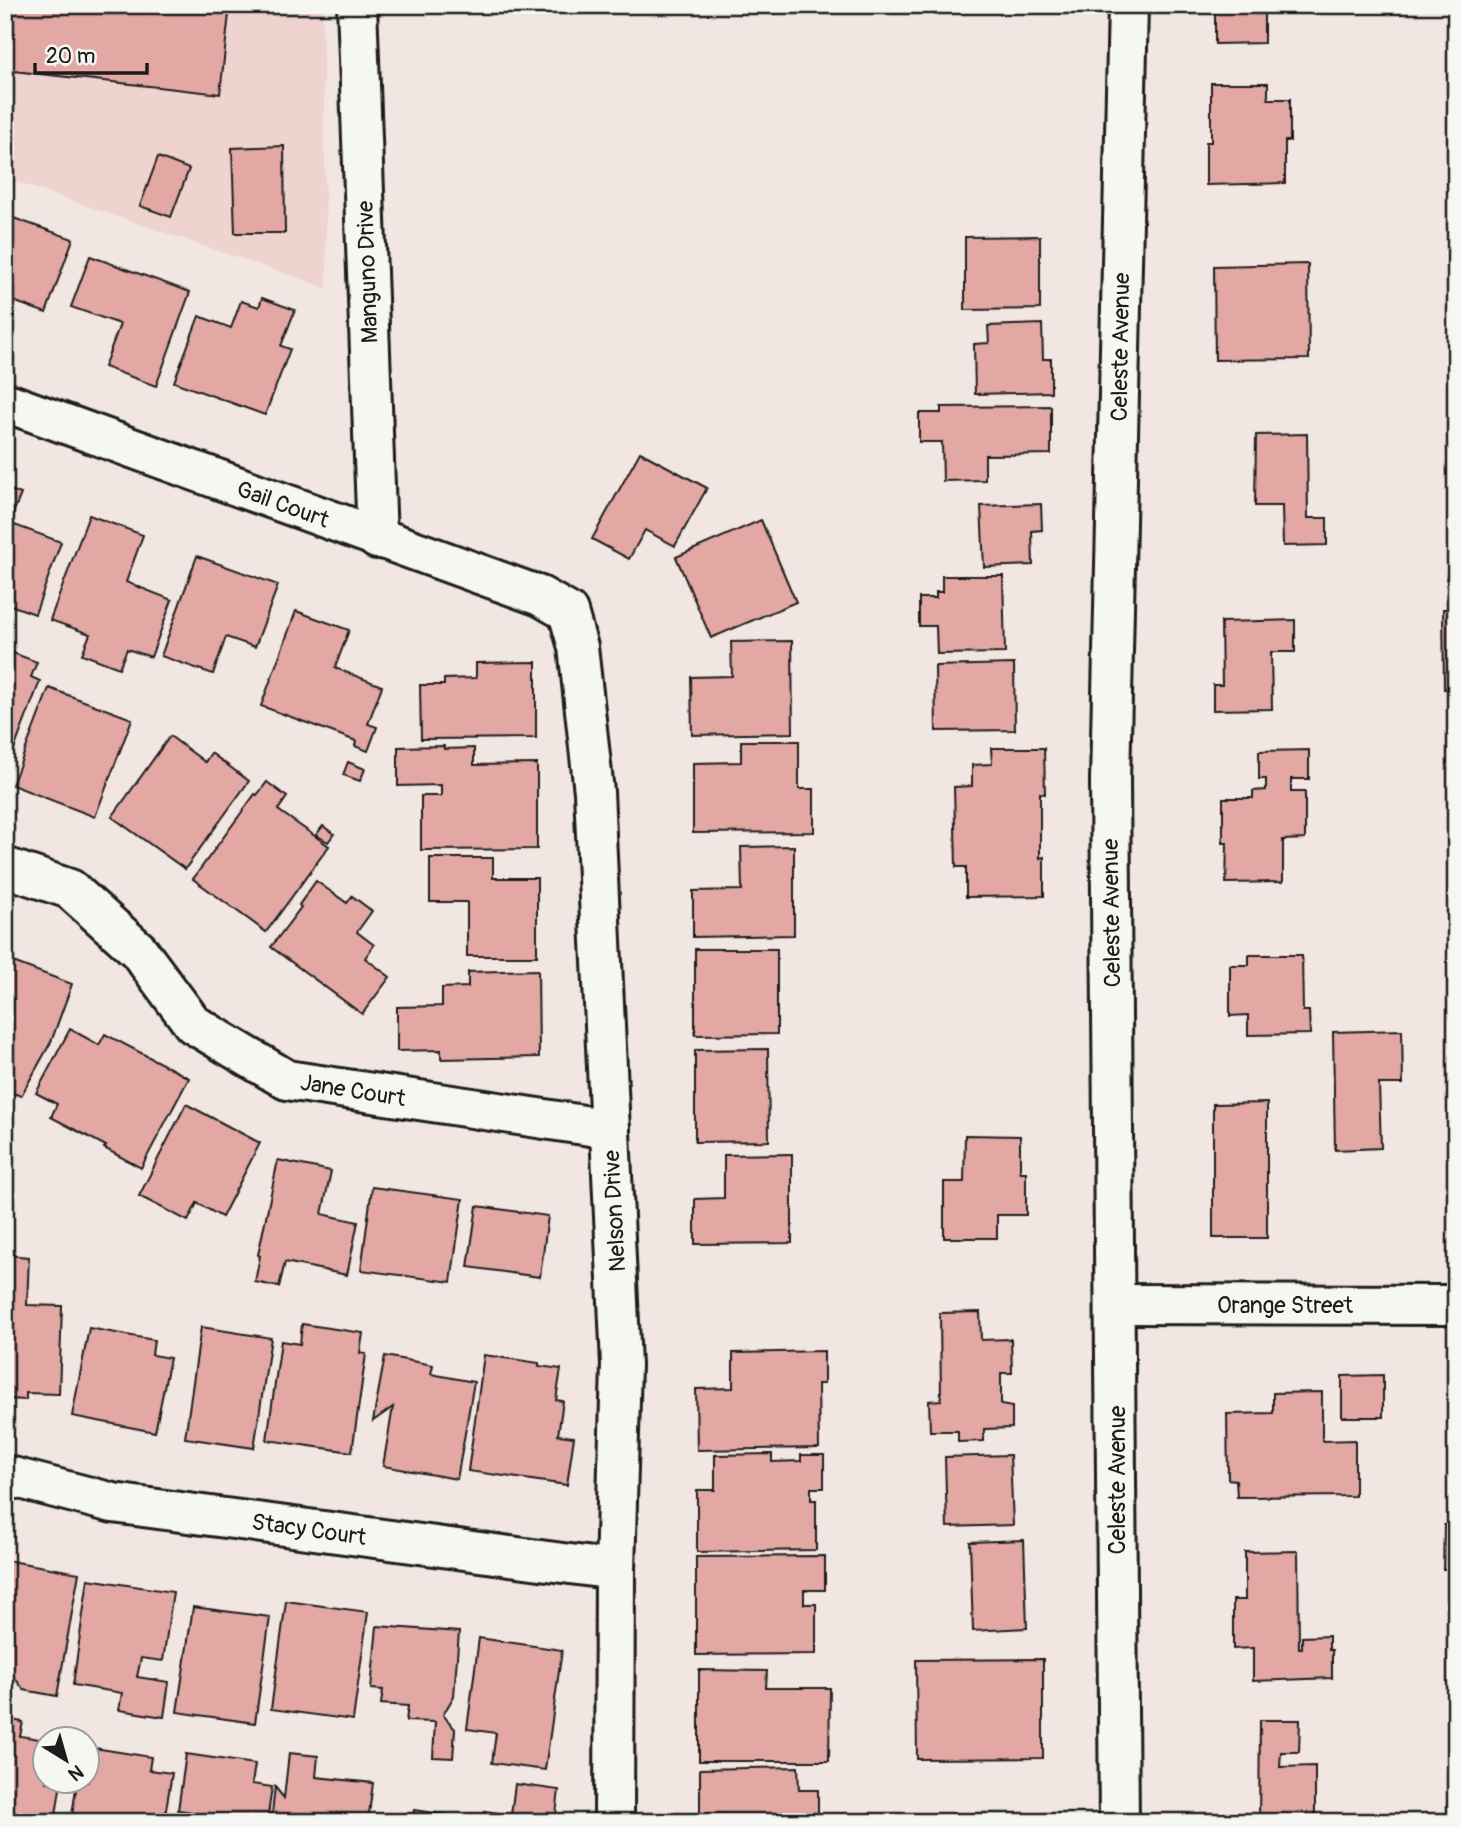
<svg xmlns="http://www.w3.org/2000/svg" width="1461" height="1827" viewBox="0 0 1461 1827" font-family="Pangolin,sans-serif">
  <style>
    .built { fill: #eed3cf }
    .building { fill: #e3a8a3; stroke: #1c1c1c; stroke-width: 2 }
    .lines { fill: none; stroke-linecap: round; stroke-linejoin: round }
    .minor-casing { stroke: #1c1c1c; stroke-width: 44 }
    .minor { stroke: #f6f6f2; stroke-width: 38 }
    .labels { text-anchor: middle; stroke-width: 5; stroke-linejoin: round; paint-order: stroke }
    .street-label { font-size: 23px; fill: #1c1c1c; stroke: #f6f6f2 }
  </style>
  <rect width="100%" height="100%" fill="#f2e6e2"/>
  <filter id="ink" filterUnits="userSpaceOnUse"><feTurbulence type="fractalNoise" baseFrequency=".0143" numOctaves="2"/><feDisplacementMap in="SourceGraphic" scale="14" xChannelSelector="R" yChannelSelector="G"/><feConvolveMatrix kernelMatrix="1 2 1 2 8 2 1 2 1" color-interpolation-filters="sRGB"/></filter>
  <g filter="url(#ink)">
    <!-- built -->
    <path class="built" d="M5,5H322L327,288L5,178Z"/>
    <!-- building -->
    <g class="building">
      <path d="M5,5H230L220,94L5,70Z"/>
      <path d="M1204,5H1264V43L1215,44V8H1204Z"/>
      <path d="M1211,83H1268V99H1290V141H1285V183L1206,185V142H1211Z"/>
      <path d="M284,146L285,233H235L232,148Z"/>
      <path d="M158,157L189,169L171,217L140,206Z"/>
      <path d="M5,215L73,239L46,313L5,298Z"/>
      <path d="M1040,236V309L965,310V237Z"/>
      <path d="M90,256L190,292L156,386L104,367L120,324L71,307Z"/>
      <path d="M1308,264L1309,359L1215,360L1214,266Z"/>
      <path d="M262,298L295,310L281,346L290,349L265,415L174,382L199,316L231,328L241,301L259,307Z"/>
      <rect x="1453" y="320" width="3" height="62"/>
      <path d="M1042,324L1043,359H1051V392L975,394L974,344L989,343L988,326Z"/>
      <path d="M1051,406V454L985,455V480L943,481L942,442H919V413H941V407Z"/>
      <path d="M1307,434L1308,518H1327V545L1283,546L1282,506H1255L1256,435Z"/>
      <path d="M640,452L707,488L675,546L645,530L629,559L592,539Z"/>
      <path d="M5,488L21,494L9,523L61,542L35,614L5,603Z"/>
      <path d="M1041,504L1042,530L1032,531L1033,565L984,567L981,506Z"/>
      <path d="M89,515L143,535L126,582L172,600L151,657L127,649L119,668L82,654L90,634L50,620Z"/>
      <path d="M761,520L796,602L711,638L676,557Z"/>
      <path d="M197,556L278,585L255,647L226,637L213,674L161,656Z"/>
      <path d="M942,576H1003L1005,653L937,654L936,626H919V598H936V592H942Z"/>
      <path d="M1443,609H1456V689H1444Z"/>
      <path d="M296,611L349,630L335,668L382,686L368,724L377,727L368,751L355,746L356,741L261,706Z"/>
      <path d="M1295,620V652H1271L1272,709L1213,710V685H1222L1221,622Z"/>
      <path d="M792,641L793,733L692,735L691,677L732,676L731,642Z"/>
      <path d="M5,650L37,662L31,677L40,681L5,773Z"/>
      <path d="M536,662V738L421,739L420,685H444V679L476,678V663Z"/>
      <path d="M1014,664L1015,730L936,731L935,666Z"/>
      <path d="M49,688L132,719L95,817L12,785Z"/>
      <path d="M170,736L205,762L211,753L249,781L185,869L112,817Z"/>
      <path d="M741,741H799V789H814V832L693,833V763L741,762Z"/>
      <path d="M444,746V749L474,748V765L537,764V849L421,850V796H441V785L398,786V747Z"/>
      <path d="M991,748H1044L1045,794L1040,793V858L1044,857V896L966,897V867H956L954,787L972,786V765L992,764Z"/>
      <path d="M1309,750V779H1291V792H1305V839L1283,840V882L1226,883L1227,843H1223V798H1253V791L1266,790V779H1259V751Z"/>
      <path d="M348,762L365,769L360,781L343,775Z"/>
      <path d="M267,782L287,797L278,810L329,846L266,932L193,879L255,794L257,795Z"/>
      <path d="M323,826L334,834L328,842L316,835Z"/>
      <path d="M794,846V935L693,937V891L742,890L741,847Z"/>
      <path d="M430,858H493V878H537V956H467V902H430Z"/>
      <path d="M316,881L347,903L352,896L372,911L357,932L374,945L365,958L390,977L362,1014L271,947L301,907L299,905Z"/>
      <path d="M695,949H777V1034L695,1035Z"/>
      <path d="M1249,955H1302L1303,1011H1309L1310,1034L1248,1035V1015L1230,1016V965H1249Z"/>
      <path d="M5,959L72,984L51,1042L21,1096L5,1090Z"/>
      <path d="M538,970L539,1057L441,1059V1050L397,1051V1007L442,1006V988L468,987V972Z"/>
      <path d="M70,1029L99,1045L105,1034L189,1078L141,1168L104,1148L106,1146L51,1117L57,1104L36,1093Z"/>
      <path d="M1402,1030L1403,1084H1379L1381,1148L1335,1150L1333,1032Z"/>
      <path d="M768,1049L769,1141L695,1142V1050Z"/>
      <path d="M1267,1103V1238H1213V1104Z"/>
      <path d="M186,1104L260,1143L222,1217L197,1203L188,1221L139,1196Z"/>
      <path d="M965,1135L1020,1136V1172H1026V1215H997V1238H944V1182H964Z"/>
      <path d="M792,1154V1243L695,1244V1199L724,1198V1155Z"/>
      <path d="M278,1160L331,1171L322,1214L358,1222L347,1275L285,1262L279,1287L255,1282L260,1256L258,1255Z"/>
      <path d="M372,1187L463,1199L451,1282L361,1270Z"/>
      <path d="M477,1206L548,1216L540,1277L468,1267Z"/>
      <path d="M5,1255L29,1257L27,1305L62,1306L59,1394L26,1393V1400L6,1399Z"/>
      <path d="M980,1312L981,1340L1011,1339L1012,1373H1001V1405L1012,1407V1428L984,1429V1441L958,1442V1431H930L929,1401L941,1400L940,1313Z"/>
      <path d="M302,1324L363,1333L360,1353L366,1354L352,1452L267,1440L281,1341L300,1344Z"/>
      <path d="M201,1327L271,1338L254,1448L185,1438Z"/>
      <path d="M89,1328L154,1340L152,1355L170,1358L155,1432L72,1416Z"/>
      <path d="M824,1351V1384H818L819,1448L697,1450L696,1389L733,1388V1353Z"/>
      <path d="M484,1355L539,1363V1366L561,1369L556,1400L563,1401L558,1435L574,1437L567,1485L468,1471Z"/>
      <path d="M385,1356L433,1365L431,1374L474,1382L457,1479L383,1466L393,1407L373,1421Z"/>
      <path d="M1383,1375V1417H1342V1376Z"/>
      <path d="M1322,1392V1441L1355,1440V1496L1237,1497L1236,1480L1228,1479L1227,1414L1273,1413V1393Z"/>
      <path d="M772,1454V1462L801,1461V1455H824V1488H811V1500H816V1550L697,1552V1490H715V1455Z"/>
      <path d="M1010,1455L1013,1525L947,1527L945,1457Z"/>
      <path d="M1444,1525H1456V1569H1443Z"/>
      <path d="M1024,1540L1027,1628L973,1631L970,1542Z"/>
      <path d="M1298,1551L1299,1648H1302V1637L1329,1636V1650H1332V1678L1253,1681V1648L1233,1649V1600H1245V1552Z"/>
      <path d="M825,1556V1590H804V1604H816V1654L696,1655V1557Z"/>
      <path d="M5,1560L79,1573L57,1696L24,1690L11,1673L5,1672Z"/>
      <path d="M88,1579L173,1592L163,1661L141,1658L137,1677L169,1682L164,1717L119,1710L122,1693L73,1685Z"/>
      <path d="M286,1601L368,1612L353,1720L271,1709Z"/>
      <path d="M193,1607L270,1617L255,1723L177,1712Z"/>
      <path d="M377,1626L459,1632L454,1696L443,1715L455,1729L453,1758L433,1757L435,1722L406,1721L408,1706L381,1704L383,1690L371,1689Z"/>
      <path d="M479,1638L562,1650L545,1770L492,1763L496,1733L467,1729Z"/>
      <path d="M1043,1659V1758L917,1759L916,1660Z"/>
      <path d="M699,1670L767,1671L766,1688H830L829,1761H699Z"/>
      <path d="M5,1719L23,1722L20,1736L46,1740V1782H61L55,1822H5Z"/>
      <path d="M1260,1720H1300L1299,1752H1281L1280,1767L1315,1766V1822H1259Z"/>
      <path d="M88,1747L151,1757L149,1770L172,1773L164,1822H71L77,1782H88Z"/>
      <path d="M289,1753L318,1756L316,1777L373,1783L368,1822H271L275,1787L284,1798Z"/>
      <path d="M186,1754L255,1764L252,1784L272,1787L267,1822H191L193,1812L178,1810Z"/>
      <path d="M798,1767L799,1790H818V1822H732V1815H700V1769Z"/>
      <path d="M515,1784L559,1790L555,1822H484L485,1811L511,1815Z"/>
      <path d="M414,1810L475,1819V1822H412Z"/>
    </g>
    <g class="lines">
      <defs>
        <g id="minor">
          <path d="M357,5L377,539"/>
          <path d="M5,402L540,596L568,612L578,647L594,792L621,1365L615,1570L614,1822"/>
          <path d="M5,867L70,889L138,950L193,1024L287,1080L610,1129"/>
          <path d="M1115,1304L1456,1305"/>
          <path d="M5,1475L113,1503L615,1570"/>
          <path d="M1119,1822L1110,781L1128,5"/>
        </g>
      </defs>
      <!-- minor casing -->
      <use href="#minor" class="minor-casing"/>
      <!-- minor -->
      <use href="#minor" class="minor"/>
    </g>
  </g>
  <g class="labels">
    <!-- street labels -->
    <g class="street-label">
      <text transform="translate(367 272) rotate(-92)" y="8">Manguno Drive</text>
      <text transform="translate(1120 347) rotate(-89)" y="8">Celeste Avenue</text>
      <text transform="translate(283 504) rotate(20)" y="8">Gail Court</text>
      <text transform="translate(1111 913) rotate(-91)" y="8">Celeste Avenue</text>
      <text transform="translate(353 1090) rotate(9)" y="8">Jane Court</text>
      <text transform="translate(614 1211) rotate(-93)" y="8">Nelson Drive</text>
      <text x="1285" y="1313">Orange Street</text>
      <text transform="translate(1117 1480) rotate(-90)" y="8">Celeste Avenue</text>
      <text transform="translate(309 1529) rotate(8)" y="8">Stacy Court</text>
    </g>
  </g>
  <!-- margin -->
  <rect width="1461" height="1827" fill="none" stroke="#f6f6f2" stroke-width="28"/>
  <rect x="14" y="14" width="1433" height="1799" fill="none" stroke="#1c1c1c" stroke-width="2.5" filter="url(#ink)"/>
  <!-- north arrow -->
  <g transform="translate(66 1760) rotate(143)"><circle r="33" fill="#f6f6f2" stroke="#9f9f9c" stroke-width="2"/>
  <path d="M0-5L12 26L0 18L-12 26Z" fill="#1c1c1c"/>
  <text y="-10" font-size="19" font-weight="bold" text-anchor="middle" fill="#1c1c1c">N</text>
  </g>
  <!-- scale -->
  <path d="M35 63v10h112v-10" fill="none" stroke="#1c1c1c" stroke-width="3.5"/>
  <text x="46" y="63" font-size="21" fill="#1c1c1c" stroke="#f6f6f2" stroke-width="5" paint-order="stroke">20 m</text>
</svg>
